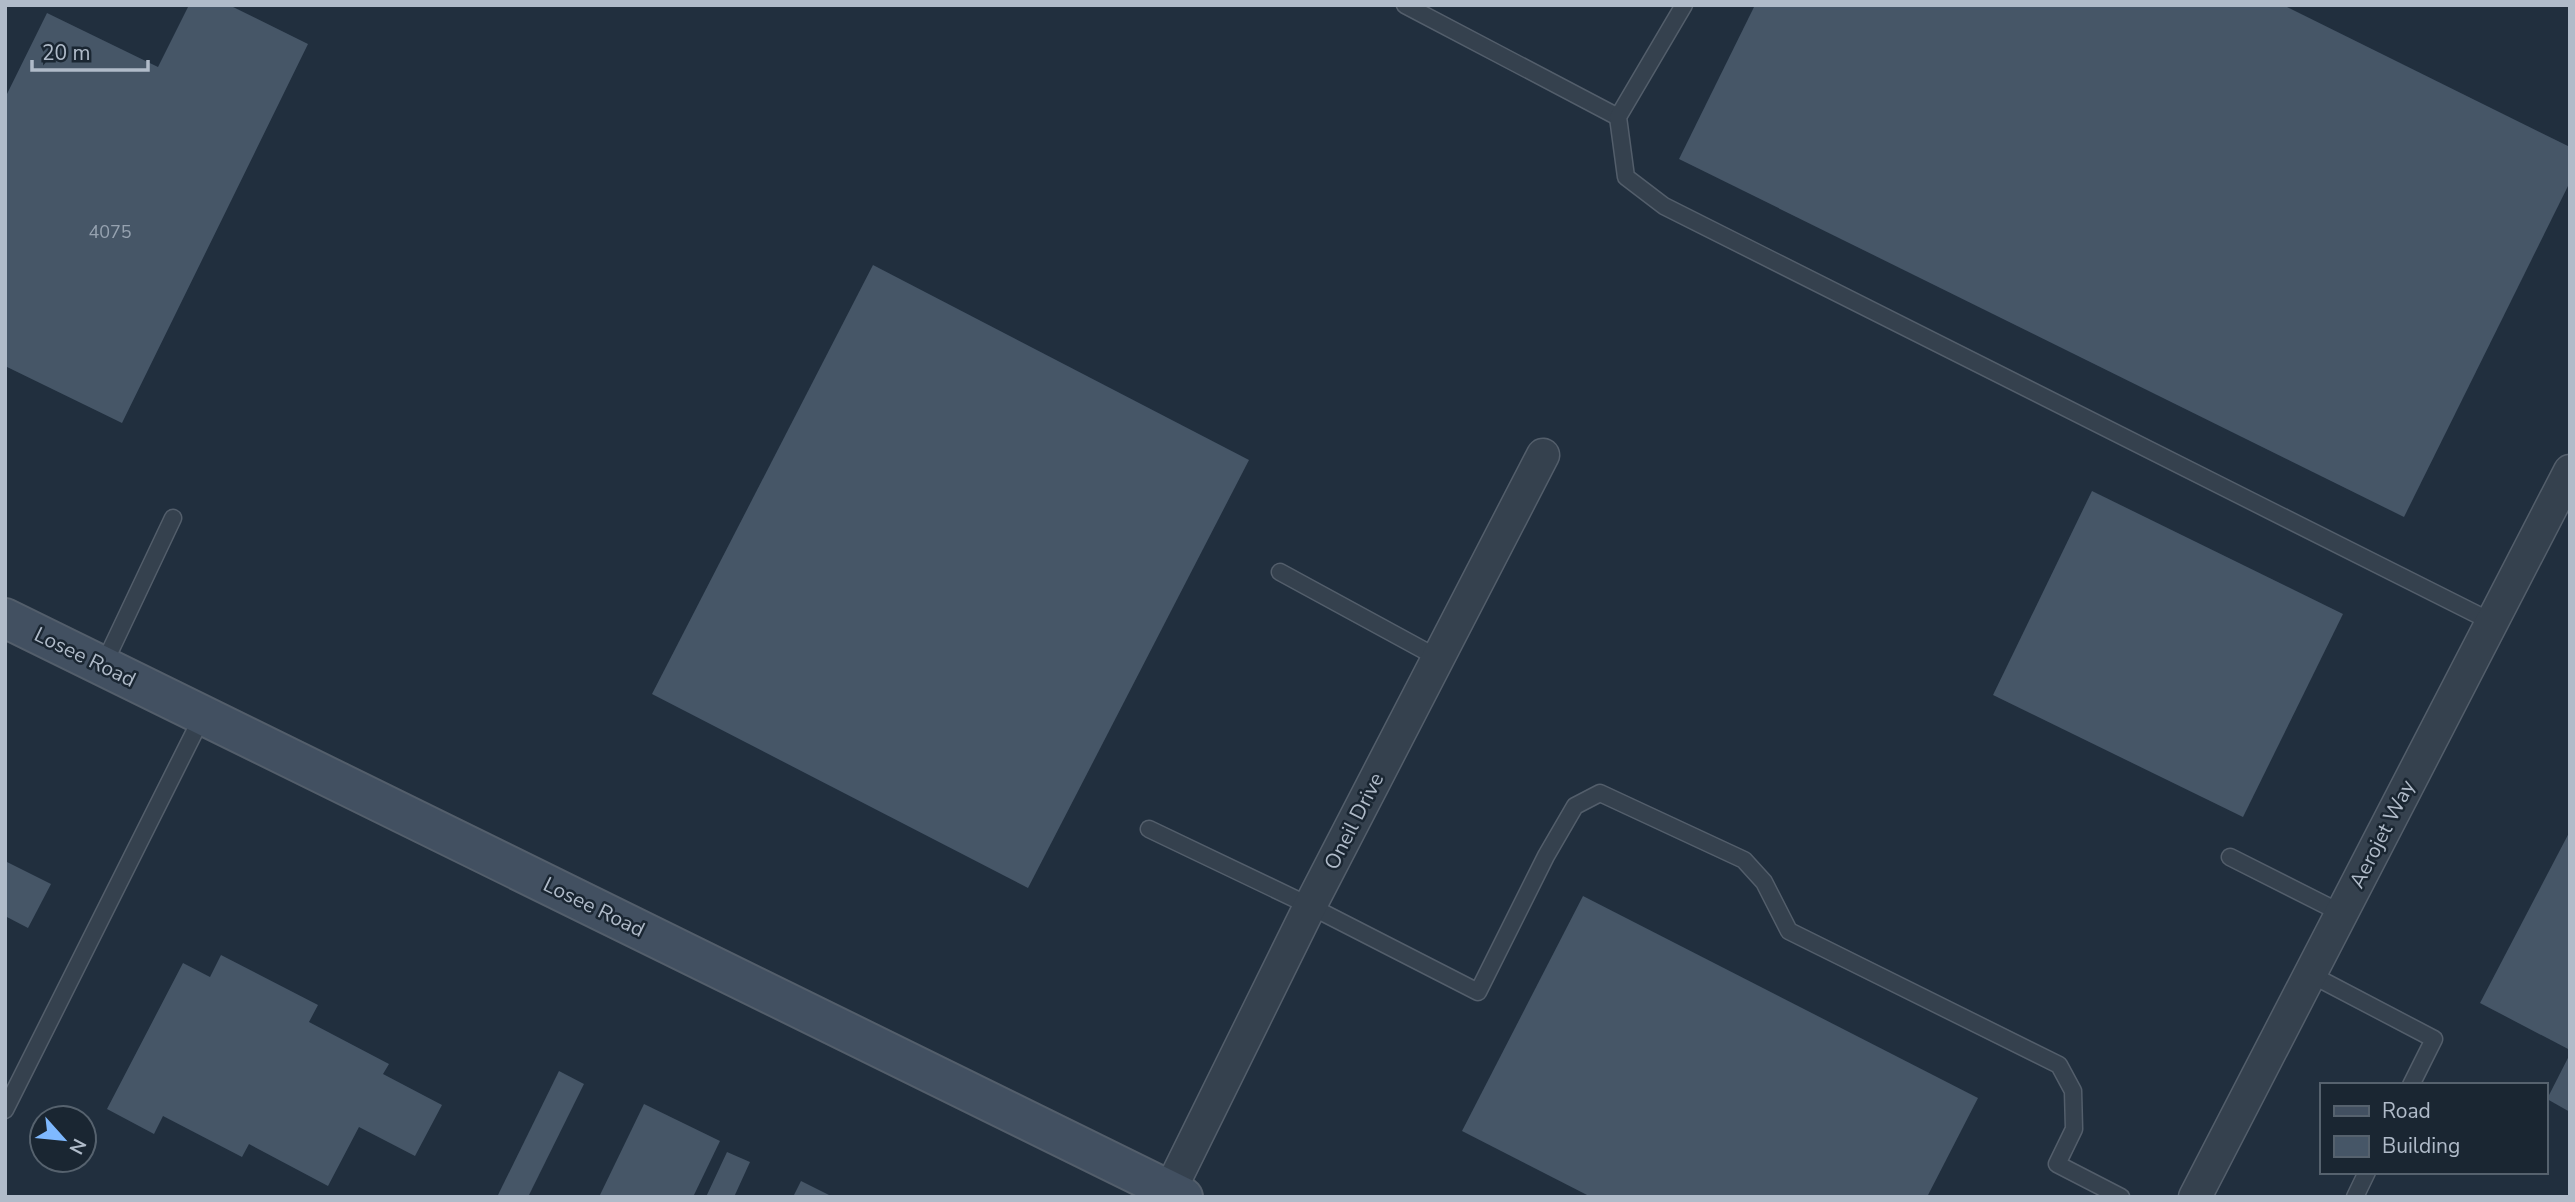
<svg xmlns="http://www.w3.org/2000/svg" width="2575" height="1202" viewBox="0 0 2575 1202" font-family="'Nunito Sans',sans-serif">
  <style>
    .building { fill: #465667 }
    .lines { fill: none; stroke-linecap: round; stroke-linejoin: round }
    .service-casing { stroke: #535e6b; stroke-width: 19 }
    .minor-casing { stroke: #535e6b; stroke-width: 35 }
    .secondary-casing { stroke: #535e6b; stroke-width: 42 }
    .service { stroke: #35414e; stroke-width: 16 }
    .minor { stroke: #35414e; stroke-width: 32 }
    .secondary { stroke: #425061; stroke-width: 38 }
    .labels { text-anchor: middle; stroke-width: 5; stroke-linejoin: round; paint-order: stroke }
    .number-label { font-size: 18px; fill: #96a2b0 }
    .street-label { font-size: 21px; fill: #b0bbc9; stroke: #1a2632 }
  </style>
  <rect width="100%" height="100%" fill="#212f3e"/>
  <!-- building -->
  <g class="building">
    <path d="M189,5H229L308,44L122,423L5,366V98L47,13L158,67Z"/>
    <path d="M1755,5H2283L2570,147V182L2404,517L1679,159Z"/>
    <path d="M873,265L1249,460L1028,888L652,694Z"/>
    <path d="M2092,491L2343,614L2243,817L1993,695Z"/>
    <path d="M2570,831V1050L2480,1003Z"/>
    <path d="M5,861L51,884L28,928L5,916Z"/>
    <path d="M1583,896L1978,1098L1927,1197H1591L1462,1131Z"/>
    <path d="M221,955L318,1005L309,1022L389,1064L383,1074L442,1105L415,1156L359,1127L328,1186L249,1144L242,1157L163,1116L154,1134L107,1109L183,963L210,977Z"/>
    <path d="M2570,1054V1112L2547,1099Z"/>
    <path d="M559,1071L584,1084L528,1197H497Z"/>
    <path d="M644,1104L720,1141L693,1197H599Z"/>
    <path d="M727,1152L750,1162L734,1197H706Z"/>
    <path d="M801,1181L833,1197H793Z"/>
  </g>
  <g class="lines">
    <defs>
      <g id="service">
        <path d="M1405,5L1618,117"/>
        <path d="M1684,5L1618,117L1626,177L1664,206L2492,622"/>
        <path d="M1280,572L1438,658"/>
        <path d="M103,666L173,518"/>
        <path d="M1149,829L1310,906L1478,992L1546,856L1575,806L1600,793L1744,860L1764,882L1789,931L2059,1065L2073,1091L2074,1129L2057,1164L2121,1197"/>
        <path d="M2230,857L2341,913"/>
        <path d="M2310,974L2434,1039L2411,1085"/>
        <path d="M5,1110L203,715"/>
        <path d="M2355,1197L2367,1172"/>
      </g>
      <g id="minor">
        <path d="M1170,1190L1310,906L1543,455"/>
        <path d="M2195,1197L2570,471"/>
      </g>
      <path id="secondary" d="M5,618L1183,1197"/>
    </defs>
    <!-- service casing -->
    <use href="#service" class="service-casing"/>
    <!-- minor casing -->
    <use href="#minor" class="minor-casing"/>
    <!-- secondary casing -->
    <use href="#secondary" class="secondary-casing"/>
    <!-- service -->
    <use href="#service" class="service"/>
    <!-- minor -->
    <use href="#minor" class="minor"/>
    <!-- secondary -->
    <use href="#secondary" class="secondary"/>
  </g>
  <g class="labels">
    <!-- number labels -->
    <g class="number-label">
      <text x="110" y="238">4075</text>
    </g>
    <!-- street labels -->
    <g class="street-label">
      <text transform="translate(85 657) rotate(26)" y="7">Losee Road</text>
      <text transform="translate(1354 821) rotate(-63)" y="7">Oneil Drive</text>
      <text transform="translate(2382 834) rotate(-63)" y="7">Aerojet Way</text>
      <text transform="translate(594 907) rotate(26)" y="7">Losee Road</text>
    </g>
  </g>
  <!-- border -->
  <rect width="2575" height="1202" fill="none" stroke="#b0bbc9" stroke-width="14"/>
  <!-- legend -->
  <rect x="2320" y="1083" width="228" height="91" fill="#1a2632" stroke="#56626e" stroke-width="2"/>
  <rect x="2334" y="1106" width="35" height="10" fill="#425061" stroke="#56626e" stroke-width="2"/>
  <text x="2382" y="1118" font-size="21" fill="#b0bbc9">Road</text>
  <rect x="2334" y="1136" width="35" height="21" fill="#465667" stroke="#56626e" stroke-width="2"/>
  <text x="2382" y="1153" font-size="21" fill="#b0bbc9">Building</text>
  <!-- north arrow -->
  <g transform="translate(63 1139) rotate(117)"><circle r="33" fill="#1a2632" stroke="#56626e" stroke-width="2"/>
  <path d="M0-5L12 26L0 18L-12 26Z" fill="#7fb9ff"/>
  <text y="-10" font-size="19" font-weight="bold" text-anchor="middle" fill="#b0bbc9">N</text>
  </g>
  <!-- scale -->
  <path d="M32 60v10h116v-10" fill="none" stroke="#b0bbc9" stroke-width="3.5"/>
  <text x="42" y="60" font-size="21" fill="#b0bbc9" stroke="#1a2632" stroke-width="5" paint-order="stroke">20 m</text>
</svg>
